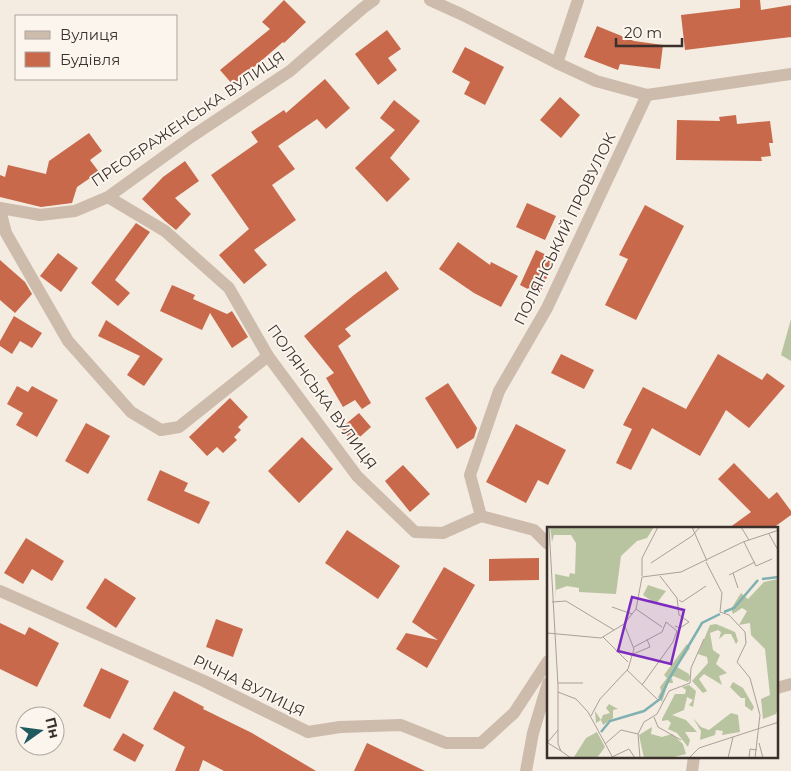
<svg xmlns="http://www.w3.org/2000/svg" width="791" height="771" viewBox="0 0 791 771" font-family="Montserrat,sans-serif">
  <style>
    .green { fill: #b8c4a0 }
    .building { fill: #c8694b }
    .lines { fill: none; stroke-linecap: round; stroke-linejoin: round }
    .street { stroke: #cdbbac; stroke-width: 12 }
    .labels { text-anchor: middle; stroke-width: 4; stroke-linejoin: round; paint-order: stroke }
    .street-label { font-size: 15px; fill: #3b302b; stroke: #fbf5ee }
    .inset-river { fill: none; stroke: #7fb0b2; stroke-width: 2.5 }
    .inset-road { fill: none; stroke: #aaa098; stroke-width: 1 }
    .view { fill: #7b2cbf; fill-opacity: 0.15; stroke: #7b2cbf; stroke-width: 2.5 }
    .inset-edge { fill: none; stroke: #3b302b; stroke-width: 2.5 }
  </style>
  <rect width="100%" height="100%" fill="#f4ebe1"/>
  <!-- green -->
  <path class="green" d="M791,319V361L781,355Z"/>
  <!-- building -->
  <g class="building">
    <path d="M284,0L306,22L284,43L283,42L233,85L220,70L270,29L262,22Z"/>
    <path d="M740,0H760L761,10L791,5V37L685,50L681,15L740,8Z"/>
    <path d="M597,26L634,41L663,45L660,69L620,64L618,70L584,57Z"/>
    <path d="M387,30L401,49L388,58L397,70L378,85L355,54Z"/>
    <path d="M465,47L504,67L485,105L464,94L470,82L452,72Z"/>
    <path d="M325,79L350,108L326,129L317,119L278,146L295,169L272,185L296,220L254,250L267,265L244,284L219,255L249,229L211,175L258,142L251,132L284,110L286,113Z"/>
    <path d="M560,97L580,115L561,138L540,120Z"/>
    <path d="M394,100L420,121L390,158L410,179L387,202L355,168L395,130L380,118Z"/>
    <path d="M736,115L737,124L770,121L773,143H769L771,156L761,157L762,161L676,160L677,120L720,121L719,117Z"/>
    <path d="M89,133L102,151L90,160L99,172L77,187L72,203L41,207L0,197V175L5,177L8,165L46,174L49,161Z"/>
    <path d="M185,161L199,181L175,198L191,214L176,230L165,221L142,199L163,177Z"/>
    <path d="M527,203L556,216L545,240L516,227Z"/>
    <path d="M645,205L684,226L636,320L605,305L628,259L619,255Z"/>
    <path d="M136,223L150,232L115,280L130,293L118,306L91,283Z"/>
    <path d="M458,242L490,265L491,262L518,276L501,307L474,293L439,269Z"/>
    <path d="M536,250L555,259L539,295L520,285Z"/>
    <path d="M58,253L78,268L61,292L40,276Z"/>
    <path d="M0,260L25,282L32,294L15,313L0,300Z"/>
    <path d="M386,271L399,289L345,329L351,336L338,346L371,403L362,409L355,400L343,407L326,378L334,373L304,336L354,295Z"/>
    <path d="M172,285L195,295L193,299L227,314L232,311L248,337L232,348L210,313L202,330L160,311Z"/>
    <path d="M14,316L42,333L32,348L20,341L12,354L0,346V341Z"/>
    <path d="M106,320L163,359L144,386L127,375L140,356L98,336Z"/>
    <path d="M561,354L594,370L584,389L551,373Z"/>
    <path d="M718,354L762,380L767,373L785,386L749,428L726,410L700,456L652,428L631,470L616,463L632,429L623,425L643,387L686,409Z"/>
    <path d="M448,383L477,428L474,438L457,449L425,398Z"/>
    <path d="M17,386L28,392L32,386L58,400L37,437L16,425L23,413L7,404Z"/>
    <path d="M230,398L248,417L238,427L241,430L234,437L237,440L223,453L217,447L207,456L189,437Z"/>
    <path d="M359,413L371,427L353,443L341,428Z"/>
    <path d="M86,423L110,436L88,474L65,461Z"/>
    <path d="M516,424L566,450L548,485L538,480L526,503L486,482Z"/>
    <path d="M302,437L333,469L299,503L268,471Z"/>
    <path d="M734,463L769,499L777,492L791,511V515L773,528H729L751,512L718,479Z"/>
    <path d="M403,465L430,494L410,512L385,481Z"/>
    <path d="M160,470L188,483L184,491L210,502L199,524L147,500Z"/>
    <path d="M347,530L400,566L378,599L325,563Z"/>
    <path d="M26,538L64,561L52,581L32,569L23,584L4,573Z"/>
    <path d="M539,558V580L489,581V559Z"/>
    <path d="M444,567L475,585L427,668L396,649L406,633L438,640L412,622Z"/>
    <path d="M105,578L136,598L116,628L86,608Z"/>
    <path d="M216,619L243,629L233,657L206,647Z"/>
    <path d="M0,623L25,635L29,627L59,643L37,687L0,669Z"/>
    <path d="M101,668L129,681L110,719L83,706Z"/>
    <path d="M174,691L204,707L203,709L252,733L316,771H224L203,760L199,771H175L185,747L153,729Z"/>
    <path d="M123,733L144,745L135,762L113,750Z"/>
    <path d="M367,743L425,771H354Z"/>
  </g>
  <g class="lines">
    <!-- street -->
    <g class="street">
      <path d="M430,0L463,15L557,63L596,81L647,95L791,74"/>
      <path d="M557,63L578,0"/>
      <path d="M108,197L165,231L229,288L268,356L357,476L415,532L443,533L481,516"/>
      <path d="M0,208L40,215L75,211L108,197L191,137L290,71L363,8L374,0"/>
      <path d="M0,210L6,233L68,341L131,412L161,430L179,427L268,356"/>
      <path d="M481,516L470,475L499,391L547,308L647,95"/>
      <path d="M481,516L534,530L548,544"/>
      <path d="M0,591L204,681L308,732L340,727L401,725L446,743H481L514,713L548,661"/>
      <path d="M777,688L791,684"/>
      <path d="M526,771L533,733L548,683"/>
      <path d="M692,771L694,757"/>
    </g>
  </g>
  <g class="labels">
    <!-- street labels -->
    <g class="street-label">
      <text transform="translate(188 119) rotate(-34)" y="5">ПРЕОБРАЖЕНСЬКА ВУЛИЦЯ</text>
      <text transform="translate(565 229) rotate(-64)" y="5">ПОЛЯНСЬКИЙ ПРОВУЛОК</text>
      <text transform="translate(322 397) rotate(54)" y="5">ПОЛЯНСЬКА ВУЛИЦЯ</text>
      <text transform="translate(249 686) rotate(26)" y="5">РІЧНА ВУЛИЦЯ</text>
    </g>
  </g>
  <!-- overview -->
  <g transform="translate(547 527)">
    <rect width="231" height="231" fill="#f4ebe1"/>
    <path d="M3,0H107L100,11L90,14L74,29L69,67L32,65V61L20,59L9,63V73L8,47L22,50L23,46L28,47L29,16L24,8H7L5,15ZM231,52V181L229,187L216,192L214,172L223,168L218,122L204,108L203,96L192,98L200,84L195,81L186,87L184,82L194,66L201,72L217,55ZM101,58L119,64L109,77L96,68ZM169,97L188,105L191,114L189,117L184,107H178L172,112L174,105L171,103L163,106L166,123L173,128L169,137L180,146L172,149L175,158L157,147L152,152L160,164L156,166L145,154L161,136L160,130L151,127L163,98ZM140,117L143,121L130,140L142,147L143,151L141,155L126,149L122,154L125,151L126,156H121L115,175L111,170L114,164L113,160L120,151L117,148ZM186,155L196,161L207,180L205,184L198,179V171H194L183,160ZM142,158L149,164L146,180L142,178L146,173L140,170L137,183L125,188L139,193L150,205H138L143,213L141,220L130,206L121,202L124,196L121,193L115,194V192L128,167H138L139,163L135,160ZM62,177L71,182L66,183V191L56,198L54,193L49,196L48,184L54,193L56,188L63,186L59,181ZM184,186L191,188L193,205L175,208L176,204L169,203L168,208L153,213L154,204L146,191L154,200L162,203ZM105,200L104,207L115,210L125,207L136,217L139,227L123,231H97L92,208ZM50,205L58,220L50,231L27,230L39,211Z" fill="#b8c4a0"/>
    <path class="inset-river" d="M215,52L232,50M177,85L187,81L211,53M54,205L63,194L97,184L113,172L122,152L155,96L173,87"/>
    <path class="inset-road" d="M2,0L11,159V217L14,224L24,231M145,0L160,34M194,0L202,13M222,7L232,25M197,15L209,39L225,32M159,35L175,66L173,85L182,88L198,105L199,116L190,135L203,151L213,188L208,231M104,36L145,9L153,0M186,46L191,61M182,48L208,35M95,49V31L111,0M113,49L130,71L132,88L142,95L133,101L128,99M132,73L135,75L159,59M5,75L19,74L67,103M65,80L85,87M89,82L115,100M0,106L54,111L77,97M56,110L81,135M87,120L115,105L119,95L130,104L126,115L95,158M86,127L103,120L100,112M80,143L111,173M11,156H36M11,165L29,172L41,185L66,231M44,189L53,172L81,142L87,122L77,97L89,82L95,50L134,45L196,15L232,3M107,190L111,200L134,213M91,207L93,231M0,216L11,203M1,216L14,224M212,216L216,231M58,217L74,203L91,207L97,195L110,187L122,164L143,156L144,141L157,112M65,230L82,222L88,231M142,231L152,221L232,195M181,231L186,210M202,231L203,222L210,223"/>
    <path class="view" d="M85,70L137,83L124,137L71,124Z"/>
    <rect width="231" height="231" class="inset-edge"/>
  </g>
  <!-- legend -->
  <rect x="15" y="15" width="162" height="65" fill="#fbf5ee" stroke="#aea6a0"/>
  <rect x="25" y="31" width="25" height="8" fill="#cdbbac" stroke="#aea6a0"/>
  <text x="60" y="40" font-size="15" fill="#3b302b">Вулиця</text>
  <rect x="25" y="52" width="25" height="15" fill="#c8694b" stroke="#aea6a0"/>
  <text x="60" y="65" font-size="15" fill="#3b302b">Будівля</text>
  <!-- north arrow -->
  <g transform="translate(40 731) rotate(76)"><circle r="24" fill="#fbf5ee" stroke="#aea6a0"/>
  <path d="M0-4L9 19L0 12L-9 19Z" fill="#1f5a5e"/>
  <text y="-8" font-size="14" font-weight="bold" text-anchor="middle" fill="#3b302b">Пн</text>
  </g>
  <!-- scale -->
  <path d="M616 38v8h66v-8" fill="none" stroke="#3b302b" stroke-width="2.5"/>
  <text x="624" y="38" font-size="15" fill="#3b302b" stroke="#fbf5ee" stroke-width="4" paint-order="stroke">20 m</text>
</svg>
